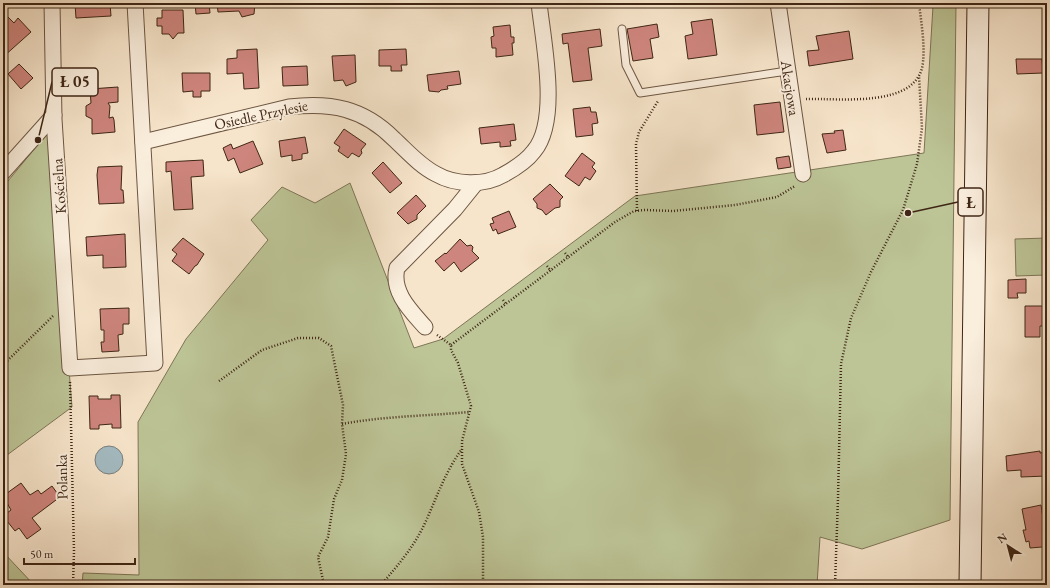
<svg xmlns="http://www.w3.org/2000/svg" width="1050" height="588" viewBox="0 0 1050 588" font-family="'EB Garamond',serif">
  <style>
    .green { fill: #bdc597; stroke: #7e7656 }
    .water { fill: #a4bcc3; stroke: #7c807d }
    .building { fill: #ce857d; stroke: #3f2615 }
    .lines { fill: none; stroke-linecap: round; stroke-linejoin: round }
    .lane-casing { stroke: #6d5642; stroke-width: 9 }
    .street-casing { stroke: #6d5642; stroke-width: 17 }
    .secondary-casing { stroke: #3f2615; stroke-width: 23 }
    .path { stroke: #3f2615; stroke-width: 2.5; stroke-dasharray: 1 2; stroke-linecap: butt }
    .lane { stroke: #faeedd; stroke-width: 7 }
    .street { stroke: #faeedd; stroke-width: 15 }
    .secondary { stroke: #faeedd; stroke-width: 21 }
    .labels { text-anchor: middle; stroke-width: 4; stroke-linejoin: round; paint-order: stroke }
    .street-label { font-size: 15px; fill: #3f2615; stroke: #faeedd }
    .leader { fill: none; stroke: #3f2615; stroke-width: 1.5 }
    .callout-dot { fill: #3f2615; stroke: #faeedd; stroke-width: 1.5 }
    .callout { fill: #faeedd; stroke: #3f2615; stroke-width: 1.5 }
    .callout-label { font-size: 16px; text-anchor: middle; font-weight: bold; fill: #3f2615 }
  </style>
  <rect width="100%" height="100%" fill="#f7e5cb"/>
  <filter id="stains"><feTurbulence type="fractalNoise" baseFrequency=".005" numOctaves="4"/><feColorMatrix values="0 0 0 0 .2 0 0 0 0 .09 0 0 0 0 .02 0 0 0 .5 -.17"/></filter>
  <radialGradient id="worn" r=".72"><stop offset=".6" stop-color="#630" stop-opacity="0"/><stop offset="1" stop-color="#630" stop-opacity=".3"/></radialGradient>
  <!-- green -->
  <g class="green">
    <path d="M935,3H956L950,520L862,549L820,537L817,585H82L83,573L139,575L138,422L186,339L268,240L251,220L282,187L315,203L350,183L414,348L443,339L635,196L924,153L933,6Z"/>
    <path d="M50,130L72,407L3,458V187Z"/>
    <path d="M1047,238V275L1016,276L1015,239Z"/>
    <path d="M3,552L34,585H3Z"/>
  </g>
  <!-- water -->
  <circle class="water" cx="109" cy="460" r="14"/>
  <!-- building -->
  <g class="building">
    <path d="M83,3H110L111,16L76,18L75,4Z"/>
    <path d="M195,3H209L210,13L196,14Z"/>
    <path d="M217,3H255L254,14L242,17L239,11L218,12Z"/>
    <path d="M162,10H183L184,33H178L173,39L169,34H162V26H157V18H162Z"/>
    <path d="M4,13L14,23L18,18L31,32L3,57V14Z"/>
    <path d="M712,19L717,55L688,59L685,36L693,34L691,22Z"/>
    <path d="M657,24L659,37L650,39L653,58L633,61L627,29Z"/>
    <path d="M510,25L511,37H514V43H512L513,55L496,57V48H492L491,37L494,36L493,27Z"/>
    <path d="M600,29L602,46L588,48L592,80L573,82L568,43L563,44L562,34Z"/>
    <path d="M849,31L853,59L809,66L807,51L819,50L816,36Z"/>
    <path d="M257,49L259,88L244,89L243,73L227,74V59L237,58V50Z"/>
    <path d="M406,49L407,65H401L402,71H391V66H379V50Z"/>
    <path d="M355,55L356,82L346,86L343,80L334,81L332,56Z"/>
    <path d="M1016,59H1042L1043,73L1017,74Z"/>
    <path d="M19,64L33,78L21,89L8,74Z"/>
    <path d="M307,66L308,85L283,86L282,67Z"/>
    <path d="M459,71L461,84L447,86L448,89L441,90L439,92L429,91L427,75Z"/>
    <path d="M182,73H210V91H201V97H193V91L183,92Z"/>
    <path d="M118,87V102L108,103L110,106L109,118L113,117L114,120L115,132L92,134V119L86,116V106L91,103L90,89Z"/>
    <path d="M780,102L784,132L757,135L754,105Z"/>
    <path d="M590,107L591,112H596L598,123L592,124L593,135L576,137L573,109Z"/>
    <path d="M514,124L516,140L510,141L511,146L500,147V142L481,144L479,128Z"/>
    <path d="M344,129L366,144L361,150L362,153L359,157L352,153L348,158L338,151L340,147L334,143Z"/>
    <path d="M843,130L846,150L827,153L822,134L835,133L834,131Z"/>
    <path d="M305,137L308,153L302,154V159L292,161V155L281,157L279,141Z"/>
    <path d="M253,141L263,164L240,173L234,158L228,161L223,148L231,144L233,149Z"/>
    <path d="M582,153L595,163L592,167L596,171L590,180L585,177L579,186L565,176Z"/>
    <path d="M789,156L791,167L778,169L776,158Z"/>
    <path d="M203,160L204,176L191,177L193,209L174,210L171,171L166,172V162Z"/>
    <path d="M383,162L402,183L390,193L372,173Z"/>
    <path d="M122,166L121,190H123L124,203L99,204L97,175L98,167Z"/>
    <path d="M550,184L563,197L560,200V207L555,208L546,215L542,210L537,208V204L533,199Z"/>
    <path d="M416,195L426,206L417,215V219L408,224L397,213Z"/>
    <path d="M509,211L516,227L498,234L496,229L493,231L490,224L494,223L492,218Z"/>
    <path d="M125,234L126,267L103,268V255L87,256L86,237Z"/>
    <path d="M183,238L204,254L197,265L195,266L189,274L172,261L177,254L172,250Z"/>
    <path d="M460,239L467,246L471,245L473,247L472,251L479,258L461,272L454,262L444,271L435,261L445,253L446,254Z"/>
    <path d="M1026,279V293H1017L1018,298H1008V280Z"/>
    <path d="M1025,306H1047V326H1040V337H1025Z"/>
    <path d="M129,308V324H123V334L118,335L119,351L102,352L101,342H104V330H101L100,309Z"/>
    <path d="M111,395H120L121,428H112V424L99,425V429H90L89,396H98V399H111Z"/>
    <path d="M1040,451V453L1047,452V476L1021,477V470L1007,471L1006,456Z"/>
    <path d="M21,483L30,495L38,490L41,494L52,486L60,497L32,518L41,529L27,539L19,528L15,531L3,516L11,510L3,496Z"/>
    <path d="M1041,505L1043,518H1046L1047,523V544L1042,547L1030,548L1029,541L1026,542L1023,530H1026L1022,509Z"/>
  </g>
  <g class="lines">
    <defs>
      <path id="lane" d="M622,29L626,65L640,93L787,71"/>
      <g id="street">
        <path d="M52,3L54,119L70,368L155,363L135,3"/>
        <path d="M778,3L803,174"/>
        <path d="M143,142L289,107C331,102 363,108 394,139C407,151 420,166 436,174C455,185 484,186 503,175C514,169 526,162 534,151C560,120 543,41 539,3"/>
        <path d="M3,172L54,115"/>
        <path d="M425,327C411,311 391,292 397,268L455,209L476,183"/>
      </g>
      <path id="secondary" d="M970,585L978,3"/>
    </defs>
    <!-- lane casing -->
    <use href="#lane" class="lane-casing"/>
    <!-- street casing -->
    <use href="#street" class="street-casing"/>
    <!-- secondary casing -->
    <use href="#secondary" class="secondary-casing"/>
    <!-- path -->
    <g class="path">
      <path d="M806,99C840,98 919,109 923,62C925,43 921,22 919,3"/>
      <path d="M637,211L636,144L639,132L658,101"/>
      <path d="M565,253L569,258"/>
      <path d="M547,266L551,271"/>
      <path d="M503,300L506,304"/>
      <path d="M437,335L451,345V350L458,363L471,406L462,441V464L479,512L483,537V585"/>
      <path d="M451,345L615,222L634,211L645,210L673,211L735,205L777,197L795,186"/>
      <path d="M3,365L53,316"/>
      <path d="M219,381L262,350L298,338H319L331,346L343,405L342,424L346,454L342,480L334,499L328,537L318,557L324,585"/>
      <path d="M70,382L74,551L73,585"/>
      <path d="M342,424C384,416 427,416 469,412"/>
      <path d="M381,585C398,565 414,547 425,523C437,497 445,472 462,449"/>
      <path d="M835,585L838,498L841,364L851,318L871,272L903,210L917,164L922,128L919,76"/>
    </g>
    <!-- lane -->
    <use href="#lane" class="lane"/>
    <!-- street -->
    <use href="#street" class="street"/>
    <!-- secondary -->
    <use href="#secondary" class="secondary"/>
  </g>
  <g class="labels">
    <!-- street labels -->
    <g class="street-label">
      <text transform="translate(790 88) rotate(81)" y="5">Akacjowa</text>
      <text transform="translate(261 115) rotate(-12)" y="5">Osiedle Przylesie</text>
      <text transform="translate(59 186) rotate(-94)" y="5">Kościelna</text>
      <text transform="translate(62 477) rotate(-91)" y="5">Polanka</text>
    </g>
  </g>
  <!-- callouts -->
  <path class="leader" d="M38 140L52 82M908 213L958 202"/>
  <g class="callout-dot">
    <circle cx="38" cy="140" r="4"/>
    <circle cx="908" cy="213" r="4"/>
  </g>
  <g class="callout">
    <rect x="52" y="68" width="46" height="28" rx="4"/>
    <rect x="958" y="188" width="25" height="28" rx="4"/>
  </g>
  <g class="callout-label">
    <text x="75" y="87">Ł 05</text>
    <text x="971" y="208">Ł</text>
  </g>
  <!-- margin -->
  <rect width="1050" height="588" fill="none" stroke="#f7e5cb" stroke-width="16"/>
  <rect x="4" y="4" width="1042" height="580" fill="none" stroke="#3f2615" stroke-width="2"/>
  <rect x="8" y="8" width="1034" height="572" fill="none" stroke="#3f2615"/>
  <!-- north arrow -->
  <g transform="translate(1008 546) rotate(324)" stroke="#faeedd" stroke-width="3" paint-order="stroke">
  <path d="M0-3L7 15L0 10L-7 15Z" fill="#3f2615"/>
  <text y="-6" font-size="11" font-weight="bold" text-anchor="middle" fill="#3f2615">N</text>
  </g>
  <!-- scale -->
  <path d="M24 558v6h111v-6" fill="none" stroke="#3f2615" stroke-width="2"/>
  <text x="30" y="558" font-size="12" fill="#3f2615" stroke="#faeedd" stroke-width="3" paint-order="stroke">50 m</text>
  <rect width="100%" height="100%" filter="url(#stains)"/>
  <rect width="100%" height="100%" fill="url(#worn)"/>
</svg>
